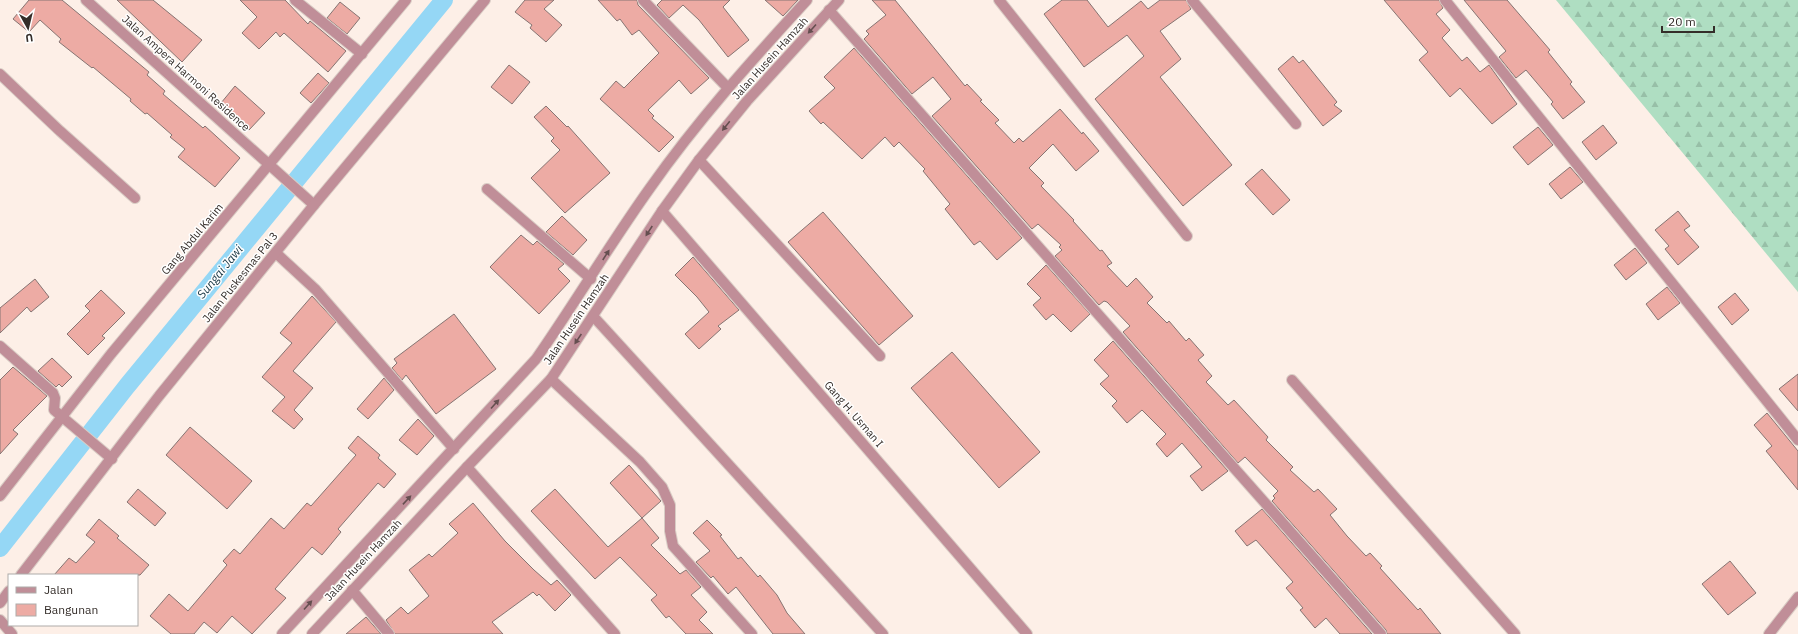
<svg xmlns="http://www.w3.org/2000/svg" width="1798" height="634" viewBox="0 0 1798 634" font-family="'IBM Plex Sans',sans-serif">
  <style>
    .forest { fill: url(#forest-firs) }
    .lines { fill: none; stroke-linecap: round; stroke-linejoin: round }
    .canal { stroke: #95d7f5; stroke-width: 18 }
    .building { fill: #edaba4; stroke: #867472 }
    .service-casing { stroke: #d9ccc5; stroke-width: 12 }
    .minor-casing { stroke: #d9ccc5; stroke-width: 12 }
    .tertiary-casing { stroke: #d9ccc5; stroke-width: 12 }
    .service { stroke: #c08e98; stroke-width: 10 }
    .minor { stroke: #c08e98; stroke-width: 10 }
    .tertiary { stroke: #c08e98; stroke-width: 10 }
    .oneway { fill: #654f50 }
    .labels { text-anchor: middle; stroke-width: 3; stroke-linejoin: round; paint-order: stroke }
    .street-label { font-size: 11px; fill: #342d29; stroke: #fff }
    .water-label { font-size: 12px; font-style: italic; fill: #133340; stroke: #fff }
  </style>
  <defs>
    <pattern id="forest-firs" width="22" height="20" patternUnits="userSpaceOnUse"><rect width="22" height="20" fill="#afdec2"/><path d="M5 1l3.5 6h-7zM16 11l3.5 6h-7z" fill="#97bfa7"/></pattern>
  </defs>
  <rect width="100%" height="100%" fill="#fdefe7"/>
  <!-- forest -->
  <path class="forest" d="M1556,0H1798V292Z"/>
  <g class="lines">
    <!-- canal -->
    <path class="canal" d="M0,548L127,386L444,0"/>
  </g>
  <!-- building -->
  <g class="building">
    <path d="M29,0H62L149,72L147,75L165,91L163,94L203,128L205,126L240,158L215,187L178,157L185,149L170,137L172,135L147,113L145,114L130,101L131,99L93,67L92,68L59,42L61,39L40,20L29,32L13,19Z"/>
    <path d="M117,0H153L202,40L182,62Z"/>
    <path d="M240,0H285L308,24L310,21L346,51L328,72L284,33L280,37L276,32L259,49L242,33L257,17Z"/>
    <path d="M525,0H554L544,9L562,25L546,42L530,28L532,25L515,12Z"/>
    <path d="M598,0H637L638,5L709,78L691,94L679,80L648,110L654,116L652,118L674,137L659,152L600,99L616,81L624,88L659,53L639,30L632,35L620,19L617,21Z"/>
    <path d="M662,0H730L723,7L749,40L728,57L699,20L683,5L669,18L657,5Z"/>
    <path d="M765,0H798L783,16Z"/>
    <path d="M872,0H895L965,86L967,84L982,100L980,101L999,120L995,123L1014,143L1019,138L1023,142L1060,109L1082,134L1083,132L1099,151L1076,171L1053,144L1029,168L1044,183L1041,186L1074,220L1073,221L1100,251L1102,250L1112,263L1107,266L1127,287L1136,278L1153,297L1147,303L1167,323L1169,321L1186,341L1189,338L1204,355L1198,360L1212,376L1206,382L1228,405L1234,400L1268,437L1266,440L1293,467L1290,470L1314,492L1318,489L1337,509L1330,515L1347,536L1366,556L1370,553L1382,566L1380,568L1418,610L1420,608L1441,634H1387L1386,630L1272,501L1275,498L1273,496L1278,491L1245,457L1238,463L1123,332L1130,326L1107,302L1104,301L1099,305L1055,256L1062,250L1059,247L1061,245L1038,224L1032,229L932,116L951,99L933,77L912,94L864,39L869,34L866,31L886,15Z"/>
    <path d="M1062,0H1087L1108,27L1141,1L1148,9L1160,0H1186L1191,9L1160,31L1181,59L1160,77L1232,165L1183,206L1095,99L1144,56L1127,35L1084,67L1044,14Z"/>
    <path d="M1384,0H1439L1443,8L1436,14L1450,30L1442,38L1462,61L1467,57L1480,72L1489,65L1517,104L1492,124L1460,88L1450,97L1419,60L1428,52Z"/>
    <path d="M1464,0H1507L1550,50L1548,52L1572,82L1570,84L1585,102L1563,119L1551,104L1553,102L1526,70L1516,78L1499,57L1506,51Z"/>
    <path d="M340,2L360,18L347,34L327,18Z"/>
    <path d="M854,48L1022,238L997,260L980,241L974,245L945,209L950,204L923,171L925,169L899,142L894,147L885,137L862,159L823,122L821,124L809,111L835,88L824,77Z"/>
    <path d="M1293,56L1299,63L1303,60L1337,102L1334,105L1342,111L1323,126L1278,69Z"/>
    <path d="M509,65L530,82L512,104L491,87Z"/>
    <path d="M318,73L329,83L311,103L300,93Z"/>
    <path d="M235,86L265,113L249,130L238,120L239,119L221,103Z"/>
    <path d="M546,106L567,127L568,126L610,173L565,213L531,178L560,150L551,141L554,138L534,117Z"/>
    <path d="M1603,125L1617,143L1596,160L1582,142Z"/>
    <path d="M1538,127L1553,145L1528,165L1513,147Z"/>
    <path d="M1570,167L1583,182L1561,199L1549,184Z"/>
    <path d="M1262,169L1290,200L1273,215L1245,184Z"/>
    <path d="M1678,211L1690,226L1684,230L1699,247L1678,265L1665,249L1669,246L1655,230Z"/>
    <path d="M823,212L913,316L879,345L788,242Z"/>
    <path d="M562,216L587,240L573,255L546,232Z"/>
    <path d="M521,235L533,245L537,241L564,264L558,269L570,281L539,314L490,267Z"/>
    <path d="M1635,248L1647,263L1626,280L1614,265Z"/>
    <path d="M693,257L739,310L718,326L721,329L699,349L685,334L709,312L697,297L675,275Z"/>
    <path d="M1046,265L1090,314L1071,332L1053,314L1046,320L1033,305L1041,298L1027,284Z"/>
    <path d="M35,279L49,297L31,312L27,307L0,333V308Z"/>
    <path d="M1667,287L1680,303L1658,320L1646,304Z"/>
    <path d="M101,290L125,313L102,336L105,338L88,355L67,334L90,311L85,306Z"/>
    <path d="M1735,293L1749,310L1732,325L1718,307Z"/>
    <path d="M312,296L336,322L293,371L313,388L294,410L303,419L294,429L272,411L285,397L262,377L292,343L280,333Z"/>
    <path d="M454,314L496,369L436,414L406,375L402,380L392,368L397,363L394,359Z"/>
    <path d="M1113,341L1228,471L1202,491L1190,476L1202,467L1182,443L1167,457L1156,444L1166,434L1142,410L1127,423L1112,406L1117,401L1100,384L1109,376L1094,360Z"/>
    <path d="M952,352L1040,452L999,488L911,388Z"/>
    <path d="M52,358L72,377L62,387L59,384L56,387L38,371Z"/>
    <path d="M13,367L47,396L13,430L18,434L0,454V380Z"/>
    <path d="M1798,374V411L1779,389Z"/>
    <path d="M384,378L394,390L368,419L357,409Z"/>
    <path d="M1767,413L1798,451V490L1766,451L1772,446L1754,425Z"/>
    <path d="M418,419L434,436L417,455L399,440Z"/>
    <path d="M190,427L252,481L227,509L166,455Z"/>
    <path d="M358,436L380,455L378,458L396,474L384,488L378,483L338,529L341,532L322,555L312,547L275,589L286,598L252,634L232,616L217,633L204,622L194,634H171L150,616L169,594L188,611L227,565L223,561L234,549L240,554L271,518L284,529L307,503L311,506L356,455L348,448Z"/>
    <path d="M629,465L661,501L642,518L610,483Z"/>
    <path d="M138,489L166,513L155,526L127,502Z"/>
    <path d="M555,489L608,547L642,518L659,538L651,545L680,574L686,570L701,587L691,595L707,612L699,620L713,634H686L669,616L666,618L651,600L657,595L620,557L595,579L531,511Z"/>
    <path d="M473,503L505,541L534,570L551,585L557,580L571,595L555,611L539,594L537,596L533,592L492,622L503,634H395L386,620L401,607L408,614L429,596L409,570L429,554L432,557L458,533L449,524Z"/>
    <path d="M1262,509L1372,634H1340L1326,618L1315,628L1300,610L1303,608L1286,588L1293,582L1256,540L1247,546L1235,531Z"/>
    <path d="M99,519L119,536L117,538L149,565L140,575H54L69,558L76,563L95,542L86,535Z"/>
    <path d="M707,520L722,535L720,536L738,559L741,557L758,577L760,575L777,595L787,613L805,634H773L736,587L728,594L713,576L711,578L696,562L710,551L693,533Z"/>
    <path d="M1730,561L1756,593L1728,615L1702,584Z"/>
    <path d="M366,617L381,634H346Z"/>
  </g>
  <g class="lines">
    <defs>
      <path id="service" d="M699,160L880,356"/>
      <g id="minor">
        <path d="M86,0L314,205"/>
        <path d="M295,0L362,54"/>
        <path d="M643,0L727,87"/>
        <path d="M999,0L1187,236"/>
        <path d="M1192,0L1296,124"/>
        <path d="M1445,0L1798,440"/>
        <path d="M829,10L1381,634"/>
        <path d="M0,74L60,131L135,198"/>
        <path d="M487,189L591,279"/>
        <path d="M662,211L1027,634"/>
        <path d="M276,253L316,290L454,449"/>
        <path d="M593,316L883,634"/>
        <path d="M0,346L53,393L55,398L54,410L112,459"/>
        <path d="M551,379L640,462L662,487L670,505V531L673,546L752,634"/>
        <path d="M1292,380L1515,634"/>
        <path d="M467,467L615,634"/>
        <path d="M0,496L111,354L406,0"/>
        <path d="M21,575L159,396L314,205L485,0"/>
        <path d="M352,590L389,634"/>
        <path d="M0,603L9,591"/>
        <path d="M0,620L12,634"/>
        <path d="M1769,634L1798,597"/>
      </g>
      <g id="tertiary">
        <path d="M282,634L536,359C575,303 610,244 650,188C697,121 752,60 807,0"/>
        <path d="M312,634L467,467L551,379L662,211L699,160L747,101L839,0"/>
      </g>
    </defs>
    <!-- service casing -->
    <use href="#service" class="service-casing"/>
    <!-- minor casing -->
    <use href="#minor" class="minor-casing"/>
    <!-- tertiary casing -->
    <use href="#tertiary" class="tertiary-casing"/>
    <!-- service -->
    <use href="#service" class="service"/>
    <!-- minor -->
    <use href="#minor" class="minor"/>
    <!-- tertiary -->
    <use href="#tertiary" class="tertiary"/>
  </g>
  <!-- one-way arrows -->
  <defs><path id="oneway-solid" d="M-6-.8H1V-3.2L6.5 0L1 3.2V.8H-6Z"/></defs>
  <g class="oneway">
    <use href="#oneway-solid" transform="translate(812 29) rotate(132)"/>
    <use href="#oneway-solid" transform="translate(726 126) rotate(129)"/>
    <use href="#oneway-solid" transform="translate(649 231) rotate(123)"/>
    <use href="#oneway-solid" transform="translate(606 255) rotate(-57)"/>
    <use href="#oneway-solid" transform="translate(578 339) rotate(124)"/>
    <use href="#oneway-solid" transform="translate(495 404) rotate(-48)"/>
    <use href="#oneway-solid" transform="translate(407 500) rotate(-47)"/>
    <use href="#oneway-solid" transform="translate(308 605) rotate(-48)"/>
  </g>
  <g class="labels">
    <!-- street labels -->
    <g class="street-label">
      <text transform="translate(770 58) rotate(-48)" y="4">Jalan Husein Hamzah</text>
      <text transform="translate(186 73) rotate(42)" y="4">Jalan Ampera Harmoni Residence</text>
      <text transform="translate(192 239) rotate(-50)" y="4">Gang Abdul Karim</text>
      <text transform="translate(240 277) rotate(-51)" y="4">Jalan Puskesmas Pal 3</text>
      <text transform="translate(576 319) rotate(-56)" y="4">Jalan Husein Hamzah</text>
      <text transform="translate(854 414) rotate(49)" y="4">Gang H. Usman I</text>
      <text transform="translate(363 560) rotate(-47)" y="4">Jalan Husein Hamzah</text>
    </g>
    <!-- water labels -->
    <g class="water-label">
      <text transform="translate(220 272) rotate(-51)" y="4">Sungai Jawi</text>
    </g>
  </g>
  <!-- legend -->
  <rect x="8" y="574" width="130" height="52" fill="#ffffff" stroke="#aeaba9"/>
  <rect x="16" y="587" width="20" height="6" fill="#c08e98" stroke="#aeaba9"/>
  <text x="44" y="594" font-size="12" fill="#342d29">Jalan</text>
  <rect x="16" y="604" width="20" height="12" fill="#edaba4" stroke="#aeaba9"/>
  <text x="44" y="614" font-size="12" fill="#342d29">Bangunan</text>
  <!-- north arrow -->
  <g transform="translate(28 28) rotate(172)" stroke="#ffffff" stroke-width="3" paint-order="stroke">
  <path d="M0-3L7 15L0 10L-7 15Z" fill="#342d29"/>
  <text y="-6" font-size="11" font-weight="bold" text-anchor="middle" fill="#342d29">U</text>
  </g>
  <!-- scale -->
  <path d="M1662 26v6h52v-6" fill="none" stroke="#342d29" stroke-width="2"/>
  <text x="1668" y="26" font-size="12" fill="#342d29" stroke="#ffffff" stroke-width="3" paint-order="stroke">20 m</text>
</svg>
